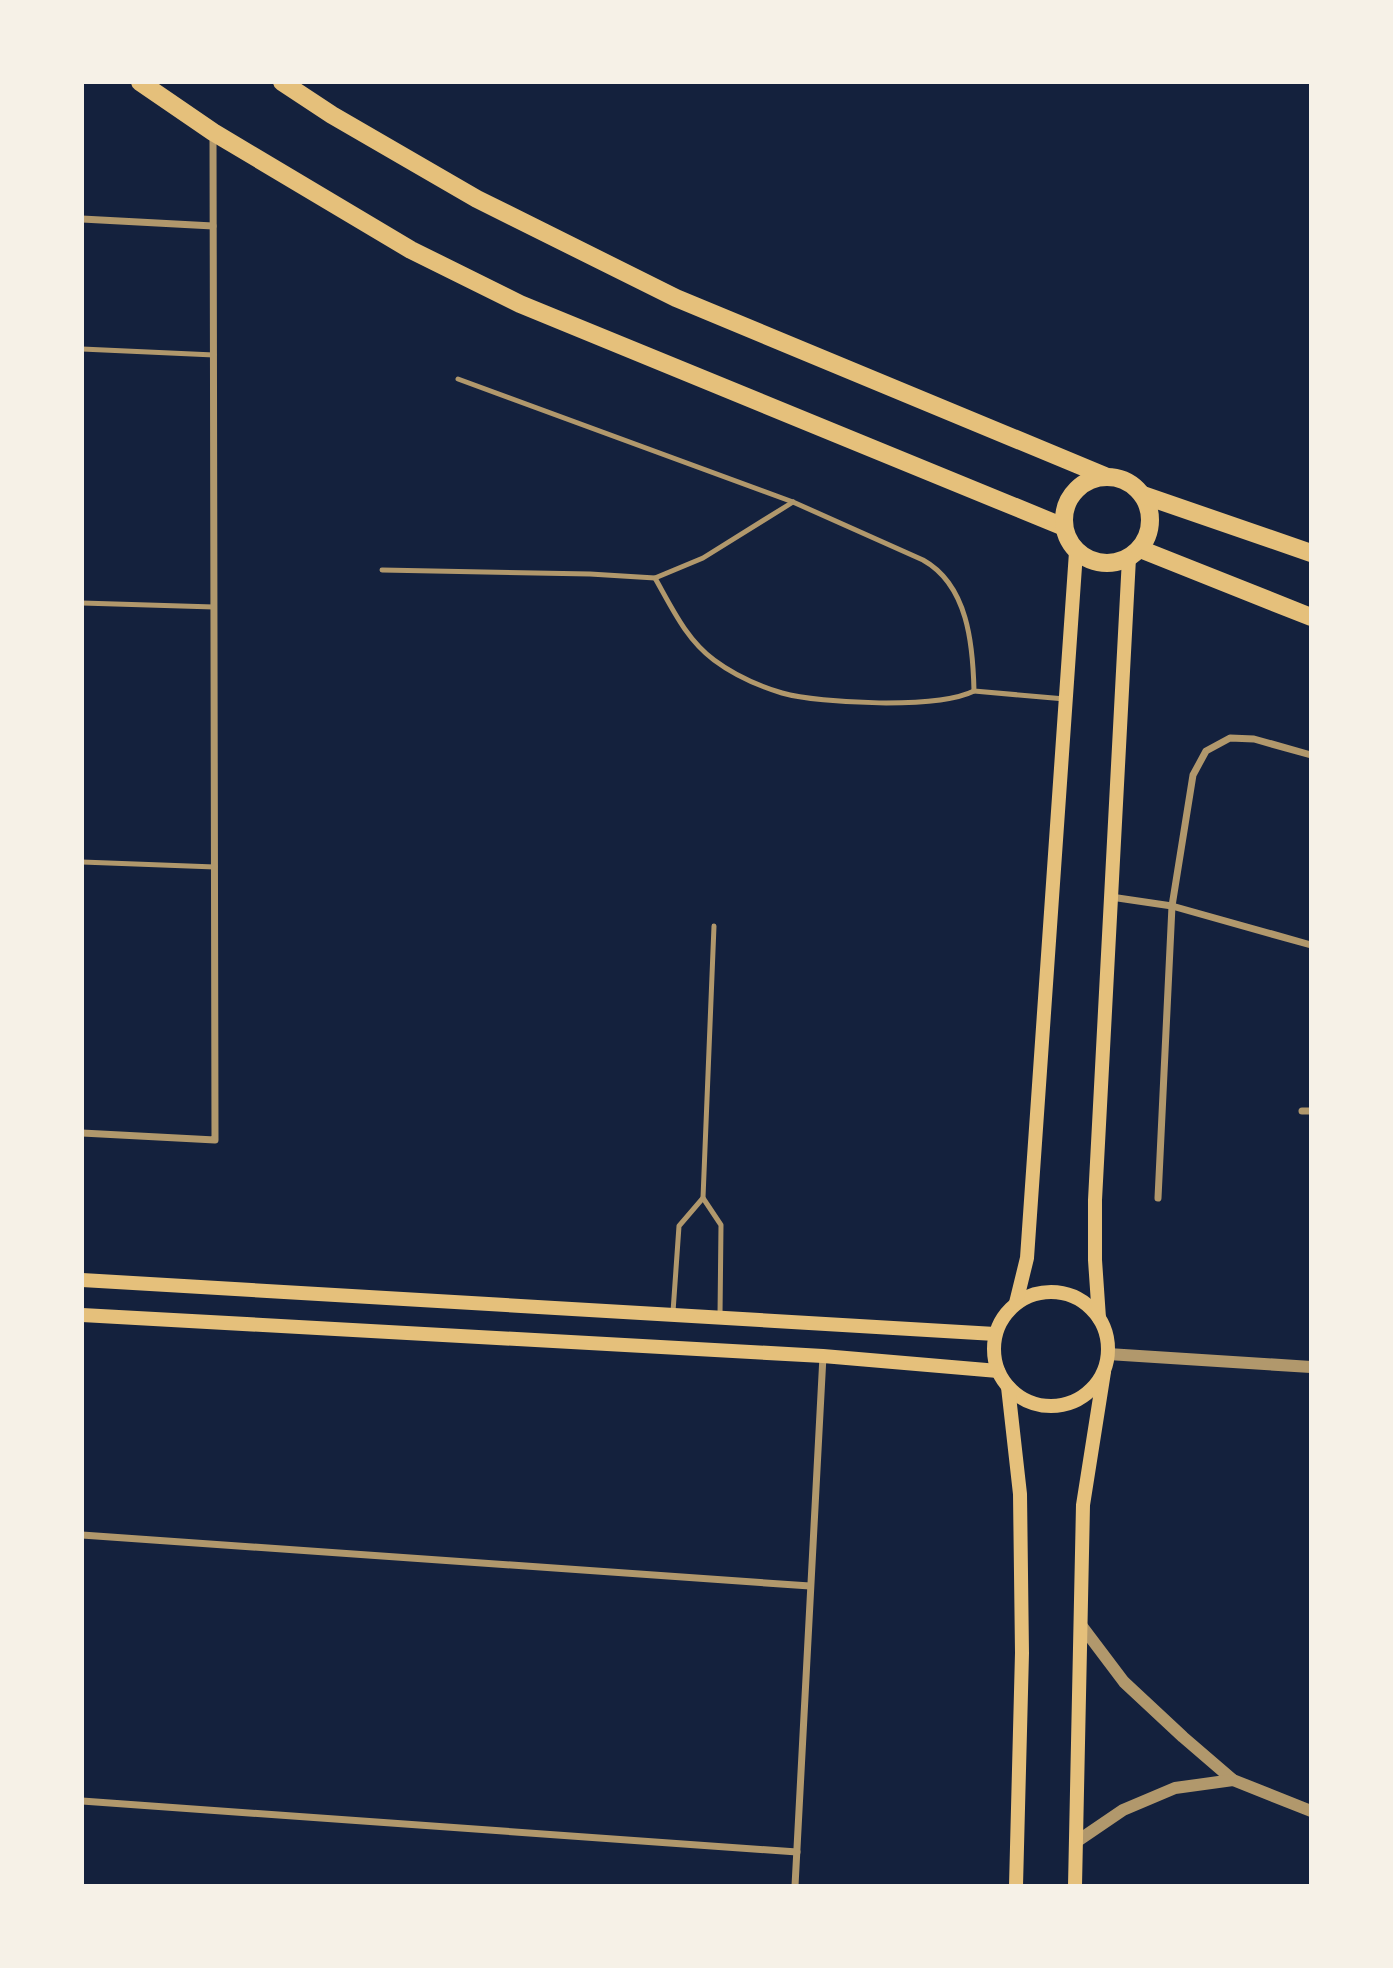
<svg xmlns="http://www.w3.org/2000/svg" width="1393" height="1968" viewBox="0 0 1393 1968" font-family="Montserrat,sans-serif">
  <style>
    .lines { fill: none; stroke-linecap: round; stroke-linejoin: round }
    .service { stroke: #b1986c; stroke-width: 5 }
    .minor { stroke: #b1986c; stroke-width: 7 }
    .tertiary { stroke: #b1986c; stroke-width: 12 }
    .secondary { stroke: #e5c07b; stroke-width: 14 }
    .primary { stroke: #e5c07b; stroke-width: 18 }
  </style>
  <rect width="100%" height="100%" fill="#14213d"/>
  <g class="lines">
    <!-- service -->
    <g class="service">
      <path d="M82,349L214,355"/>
      <path d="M458,379L793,502L923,560C968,585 973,645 974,691L1065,699"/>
      <path d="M382,570L590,574L655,578L703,558L793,502"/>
      <path d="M655,578C672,608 686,639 714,660C734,675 759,686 782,693C821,704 938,709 974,691"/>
      <path d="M82,603L214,607"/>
      <path d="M82,862L215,867"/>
      <path d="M714,926L703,1198L721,1225L720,1316"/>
      <path d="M673,1312L679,1226L703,1198"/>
    </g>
    <!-- minor -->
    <g class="minor">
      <path d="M82,219L213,226"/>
      <path d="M1111,897L1172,906L1311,945"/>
      <path d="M1302,1111H1311"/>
      <path d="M82,1133L215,1140L213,133"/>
      <path d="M1158,1198L1172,906L1193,775L1206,751L1230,738L1254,739L1311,755"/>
      <path d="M82,1535L810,1586"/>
      <path d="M82,1801L797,1852"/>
      <path d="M795,1886L823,1356"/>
    </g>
    <!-- tertiary -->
    <g class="tertiary">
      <path d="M1108,1354L1311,1367"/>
      <path d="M1081,1625L1124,1682L1183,1737L1233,1780L1311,1811"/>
      <path d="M1076,1842L1123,1810L1175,1788L1233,1780"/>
    </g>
    <!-- secondary -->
    <g class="secondary">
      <path d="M82,1280L995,1334"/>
      <circle cx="1051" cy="1349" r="57"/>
      <path d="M1016,1303L1027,1258L1076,552"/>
      <path d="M82,1315L823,1356L998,1371"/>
      <path d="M1099,1318L1095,1260V1200L1129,558"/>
      <path d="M1008,1387L1020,1494L1022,1653L1016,1886"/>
      <path d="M1075,1886L1083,1505L1104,1372"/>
    </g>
    <!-- primary -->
    <g class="primary">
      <path d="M140,82L213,132L411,250L520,304L1064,527"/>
      <path d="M282,82L332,115L477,199L676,298L1105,476"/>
      <circle cx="1107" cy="520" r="43"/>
      <path d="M1143,495L1311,553"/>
      <path d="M1140,549L1311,617"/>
    </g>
  </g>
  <!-- border -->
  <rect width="1393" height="1968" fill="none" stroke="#f6f1e7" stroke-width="168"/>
</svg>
